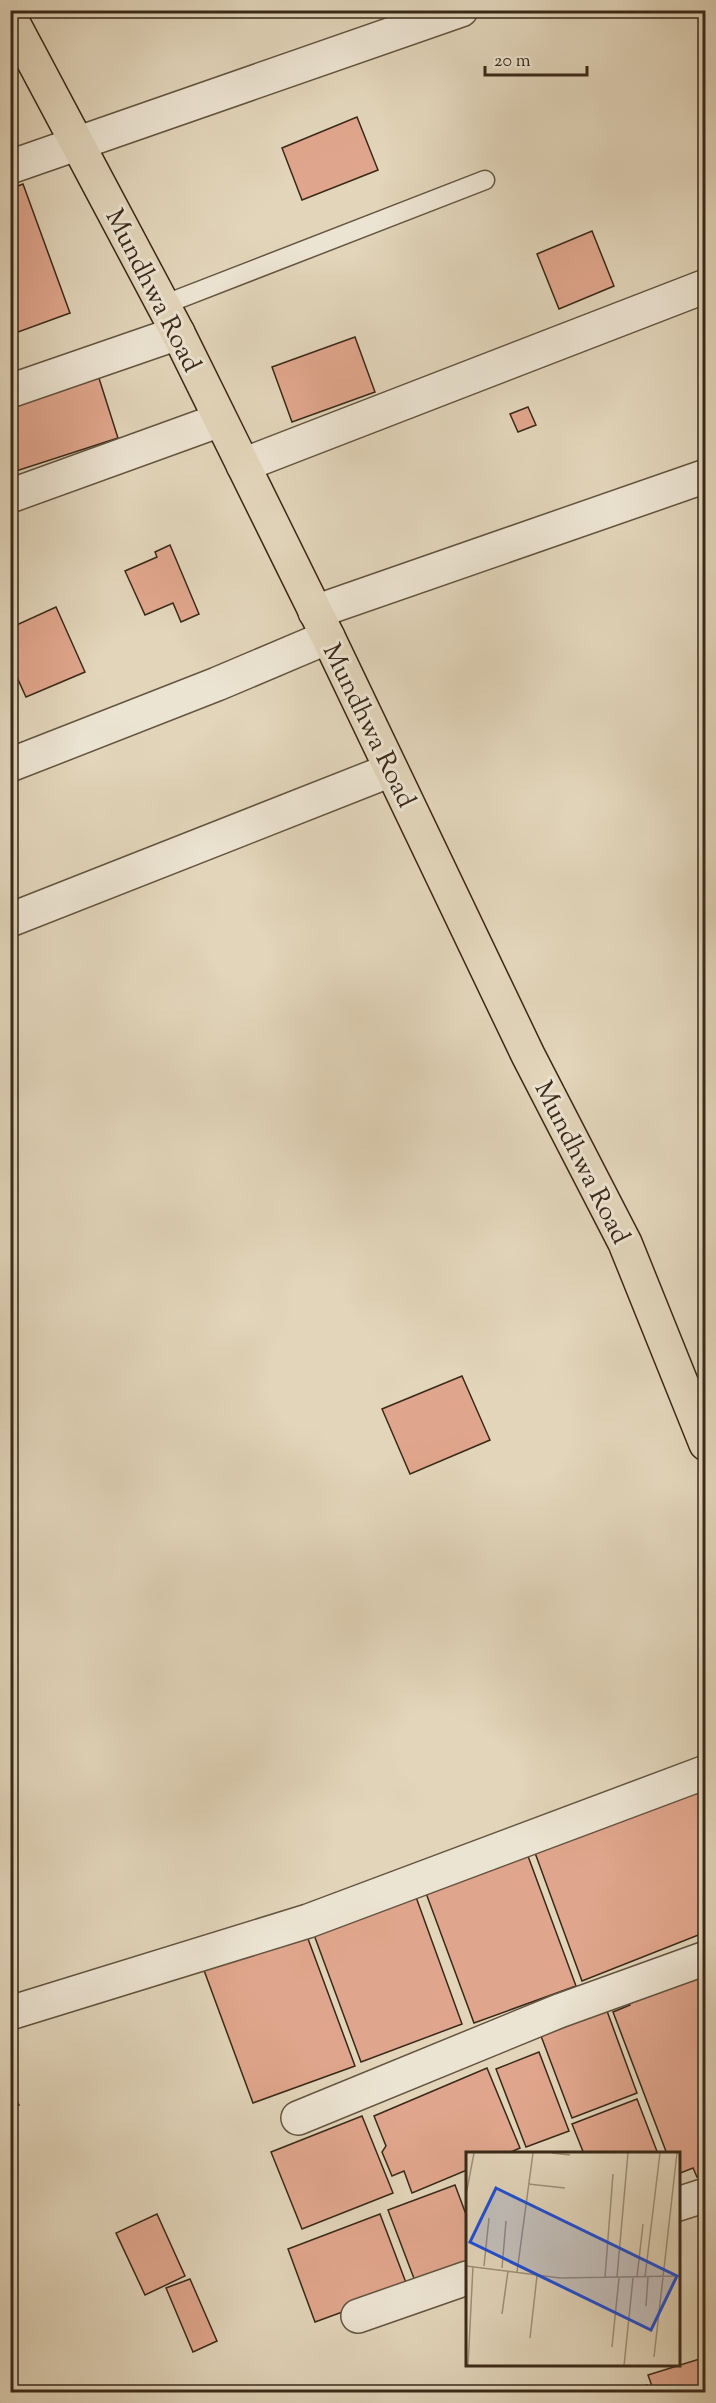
<svg xmlns="http://www.w3.org/2000/svg" width="716" height="2403" viewBox="0 0 716 2403" font-family="'Sorts Mill Goudy',serif">
  <style>
    .building { fill: #e0a68d; stroke: #3a2918; stroke-width: 1.5 }
    .lines { fill: none; stroke-linecap: round; stroke-linejoin: round }
    .lane-casing { stroke: #645440; stroke-width: 21 }
    .street-casing { stroke: #645440; stroke-width: 36 }
    .primary-casing { stroke: #3a2918; stroke-width: 36 }
    .lane { stroke: #ece4d2; stroke-width: 18 }
    .street { stroke: #ece4d2; stroke-width: 33 }
    .primary { stroke: #e2d5ba; stroke-width: 33 }
    .labels { text-anchor: middle; stroke-width: 6; stroke-linejoin: round; paint-order: stroke }
    .street-label { font-size: 26px; fill: #3a2918; stroke: #ece4d2 }
    .inset-road { fill: none; stroke: #9f9079; stroke-width: 1.5 }
    .view { fill: #1d4ed8; fill-opacity: 0.15; stroke: #1d4ed8; stroke-width: 3 }
    .inset-edge { fill: none; stroke: #3a2918; stroke-width: 3 }
  </style>
  <rect width="100%" height="100%" fill="#e2d5ba"/>
  <filter id="stains"><feTurbulence type="fractalNoise" baseFrequency=".00333" numOctaves="4"/><feColorMatrix values="0 0 0 0 .2 0 0 0 0 .09 0 0 0 0 .02 0 0 0 .5 -.17"/></filter>
  <radialGradient id="worn" r=".72"><stop offset=".6" stop-color="#630" stop-opacity="0"/><stop offset="1" stop-color="#630" stop-opacity=".3"/></radialGradient>
  <!-- building -->
  <g class="building">
    <path d="M357,117L378,170L302,200L282,148Z"/>
    <path d="M23,184L70,313L10,335V189Z"/>
    <path d="M592,231L614,286L559,309L537,254Z"/>
    <path d="M355,337L375,392L292,422L272,367Z"/>
    <path d="M97,372L118,438L10,473V400Z"/>
    <path d="M528,407L536,425L518,432L510,414Z"/>
    <path d="M170,545L199,614L181,622L173,603L145,615L125,571L157,557L155,552Z"/>
    <path d="M56,607L85,672L26,697L10,662V628Z"/>
    <path d="M462,1376L490,1440L410,1474L382,1409Z"/>
    <path d="M695,1781L706,1805V1932L582,1981L531,1842Z"/>
    <path d="M525,1848L576,1986L474,2023L423,1885Z"/>
    <path d="M412,1886L462,2024L361,2062L310,1924Z"/>
    <path d="M304,1928L355,2066L253,2103L202,1965Z"/>
    <path d="M706,1966V2173L697,2177L693,2168L678,2174V2154H667L613,2012L630,2005L627,1996Z"/>
    <path d="M607,2011L637,2093L572,2118L541,2036Z"/>
    <path d="M539,2052L569,2131L526,2147L496,2069Z"/>
    <path d="M487,2068L520,2148L506,2154H467V2170L412,2193L404,2171L392,2176L382,2152L386,2146L374,2116Z"/>
    <path d="M10,2085L19,2105L10,2109Z"/>
    <path d="M637,2099L658,2154H584L572,2124Z"/>
    <path d="M362,2116L393,2193L302,2229L271,2152Z"/>
    <path d="M455,2185L467,2217V2270L418,2289L388,2210Z"/>
    <path d="M157,2214L185,2276L145,2295L116,2233Z"/>
    <path d="M380,2214L408,2288L315,2322L288,2249Z"/>
    <path d="M190,2279L217,2341L193,2352L166,2288Z"/>
    <path d="M706,2357V2392H654L648,2375Z"/>
    <path d="M647,2385L650,2392H626Z"/>
  </g>
  <g class="lines">
    <defs>
      <path id="lane" d="M163,305L485,180"/>
      <g id="street">
        <path d="M10,167L461,10"/>
        <path d="M10,391L178,333"/>
        <path d="M243,465L706,286"/>
        <path d="M10,496L220,420"/>
        <path d="M315,612L706,476"/>
        <path d="M10,765L217,684L328,637"/>
        <path d="M10,920L391,770"/>
        <path d="M10,2013L308,1921L706,1772"/>
        <path d="M298,2118L559,2011L706,1958"/>
        <path d="M678,2204L706,2195"/>
        <path d="M358,2316L467,2278"/>
      </g>
      <path id="primary" d="M10,17L178,333L328,637L528,1055L625,1243L706,1444"/>
    </defs>
    <!-- lane casing -->
    <use href="#lane" class="lane-casing"/>
    <!-- street casing -->
    <use href="#street" class="street-casing"/>
    <!-- primary casing -->
    <use href="#primary" class="primary-casing"/>
    <!-- lane -->
    <use href="#lane" class="lane"/>
    <!-- street -->
    <use href="#street" class="street"/>
    <!-- primary -->
    <use href="#primary" class="primary"/>
  </g>
  <g class="labels">
    <!-- street labels -->
    <g class="street-label">
      <text transform="translate(154 290) rotate(63)" y="9">Mundhwa Road</text>
      <text transform="translate(370 725) rotate(64)" y="9">Mundhwa Road</text>
      <text transform="translate(583 1162) rotate(63)" y="9">Mundhwa Road</text>
    </g>
  </g>
  <!-- overview -->
  <g transform="translate(466 2152)">
    <rect width="214" height="214" fill="#e2d5ba"/>
    <path class="inset-road" d="M86,1L104,3M62,32L99,36M0,43L8,1M0,114L94,126L215,124M18,114L23,66M36,116L40,69M51,120L67,1M139,125L147,22M151,125L162,1M171,125L177,72M179,125L194,1M180,154L182,125M36,162L42,119M64,186L71,124M146,195L153,126M188,205L211,1M2,214L7,114M158,214L167,126"/>
    <path class="view" d="M30,36L211,124L185,178L4,90Z"/>
    <rect width="214" height="214" class="inset-edge"/>
  </g>
  <!-- margin -->
  <rect width="716" height="2403" fill="none" stroke="#e2d5ba" stroke-width="36"/>
  <rect x="12" y="12" width="692" height="2379" fill="none" stroke="#3a2918" stroke-width="3"/>
  <rect x="18" y="18" width="680" height="2367" fill="none" stroke="#3a2918" stroke-width="1.5"/>
  <!-- scale -->
  <path d="M485 66v9h102v-9" fill="none" stroke="#3a2918" stroke-width="3"/>
  <text x="494" y="66" font-size="18" fill="#3a2918" stroke="#ece4d2" stroke-width="4.5" paint-order="stroke">20 m</text>
  <rect width="100%" height="100%" filter="url(#stains)"/>
  <rect width="100%" height="100%" fill="url(#worn)"/>
</svg>
